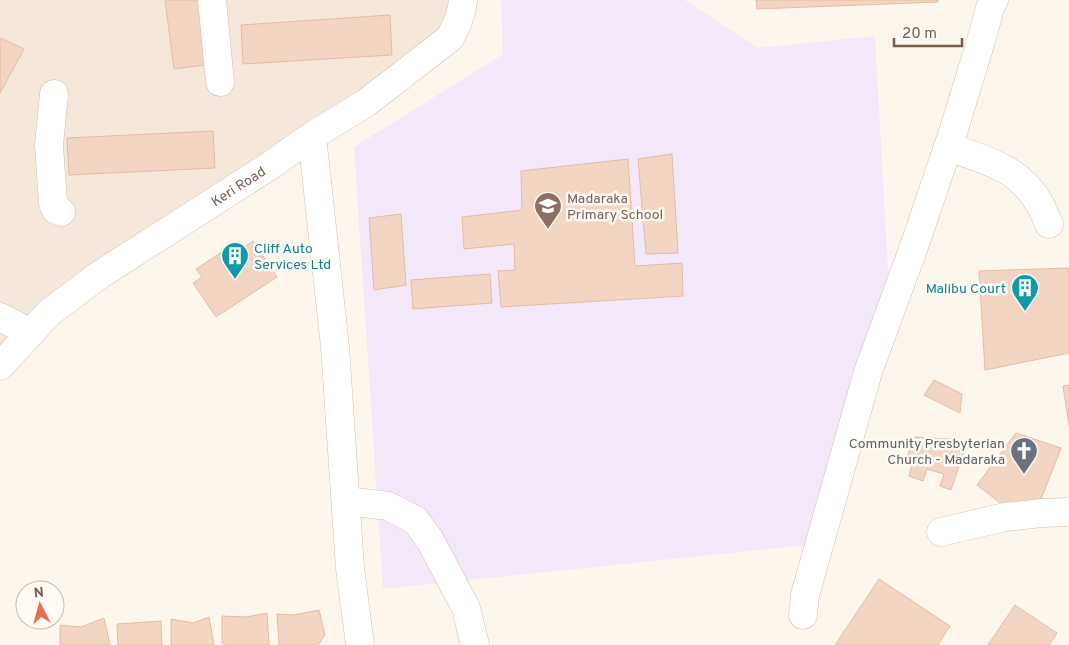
<svg xmlns="http://www.w3.org/2000/svg" width="1069" height="645" viewBox="0 0 1069 645" font-family="Overpass,sans-serif">
  <style>
    .residential { fill: #f5e8da }
    .education { fill: #f3e8fa }
    .building { fill: #f3d5c3; stroke: #e6bba3 }
    .lines { fill: none; stroke-linecap: round; stroke-linejoin: round }
    .minor-casing { stroke: #d1beb0; stroke-width: 29 }
    .minor { stroke: #fff; stroke-width: 28 }
    .labels { text-anchor: middle; stroke-width: 5; stroke-linejoin: round; paint-order: stroke }
    .street-label { font-size: 14px; fill: #7a5c4d; stroke: #fffaf3 }
    .education-label { font-size: 14px; fill: #785e54; stroke: #fffaf3; text-anchor: start }
    .culture-label { font-size: 14px; fill: #0d838f; stroke: #fffaf3; text-anchor: start }
    .worship-label { font-size: 14px; fill: #5b616d; stroke: #fffaf3; text-anchor: end }
  </style>
  <rect width="100%" height="100%" fill="#fdf6ec"/>
  <!-- residential -->
  <path class="residential" d="M0,0H455L451,30L412,64L117,251L37,304L0,350Z"/>
  <!-- education -->
  <path class="education" d="M501,0H685L758,48L875,36L891,323L817,544L383,589L354,147L503,54Z"/>
  <!-- building -->
  <g class="building">
    <path d="M165,0H204L212,64L174,69Z"/>
    <path d="M756,0H938V2L757,9Z"/>
    <path d="M390,15L392,55L243,64L241,25Z"/>
    <path d="M0,38L24,49L0,93Z"/>
    <path d="M213,131L215,168L69,175L67,138Z"/>
    <path d="M672,154L678,253L646,254L638,159Z"/>
    <path d="M628,159L635,266L682,263L683,296L501,307L498,271L515,270L514,244L464,249L462,217L522,210L521,171Z"/>
    <path d="M401,214L406,285L374,290L369,218Z"/>
    <path d="M253,241L277,277L216,317L193,283L202,277L196,269L234,244L238,251Z"/>
    <path d="M1069,268V353L985,370L979,271Z"/>
    <path d="M490,274L492,303L413,309L411,280Z"/>
    <path d="M934,380L962,394L960,413L924,395Z"/>
    <path d="M1069,385V425L1063,386Z"/>
    <path d="M1016,433L1061,448L1036,512L1003,505L977,485Z"/>
    <path d="M914,437L968,440L951,490L940,486L944,474L927,469L923,481L909,476L912,465L905,463Z"/>
    <path d="M879,579L950,626L938,645H835Z"/>
    <path d="M1015,605L1057,633L1049,645H988Z"/>
    <path d="M319,610L325,635L318,645H279L277,614L294,615Z"/>
    <path d="M267,613L269,645H225L222,643V616L246,617Z"/>
    <path d="M209,617L214,645H171V619L193,623Z"/>
    <path d="M104,618L110,645H60V625L81,627Z"/>
    <path d="M161,621L162,645H118L117,624Z"/>
  </g>
  <g class="lines">
    <defs>
      <g id="minor">
        <path d="M212,0L220,82"/>
        <path d="M54,94L49,145L53,203L56,210L61,212"/>
        <path d="M312,136L335,347L350,568L360,645"/>
        <path d="M948,147C983,159 1020,168 1039,203C1043,209 1046,217 1049,224"/>
        <path d="M0,317L31,333"/>
        <path id="s1" d="M0,366L50,312L98,276L271,165L312,136L366,103L450,38C457,25 462,14 463,0"/>
        <path d="M346,501L388,506L415,520L430,540L466,608L475,645"/>
        <path d="M941,532L1005,517L1042,513L1069,512"/>
        <path d="M803,615L805,595L868,372L916,241L954,129L981,41L990,8L994,0"/>
      </g>
    </defs>
    <!-- minor casing -->
    <use href="#minor" class="minor-casing"/>
    <!-- minor -->
    <use href="#minor" class="minor"/>
  </g>
  <!-- icons -->
  <defs>
    <symbol id="school-pin" viewBox="-11 -11 22 30"><path d="M0 17L-7.5 6A9.5 9.5 0 1 1 7.5 6Z" fill="#8d6e63" stroke="#fffaf3"/><path d="M0-5L7-2L0 1L-7-2ZM-4 1L0 2.5L4 1V4Q0 6-4 4Z" fill="#fff"/></symbol>
    <symbol id="building-pin" viewBox="-11 -11 22 30"><path d="M0 17L-7.5 6A9.5 9.5 0 1 1 7.5 6Z" fill="#0f9aa8" stroke="#fffaf3"/><path d="M-4-6H4V6H1V3H-1V6H-4ZM-2.5-4.3h1.7v1.8h-1.7ZM.8-4.3h1.7v1.8H.8ZM-2.5-1h1.7V.8h-1.7ZM.8-1h1.7V.8H.8Z" fill="#fff"/></symbol>
    <symbol id="church-pin" viewBox="-11 -11 22 30"><path d="M0 17L-7.5 6A9.5 9.5 0 1 1 7.5 6Z" fill="#6b7280" stroke="#fffaf3"/><path d="M-1.2-6h2.4v3.5h3.3v2.4h-3.3V6h-2.4V-.1h-3.3v-2.4h3.3Z" fill="#fff"/></symbol>
  </defs>
  <g fill-rule="evenodd">
    <use href="#school-pin" x="532" y="190" width="32" height="43"/>
    <use href="#building-pin" x="219" y="240" width="32" height="43"/>
    <use href="#building-pin" x="1009" y="272" width="32" height="43"/>
    <use href="#church-pin" x="1008" y="435" width="32" height="43"/>
  </g>
  <g class="labels">
    <!-- street labels -->
    <g class="street-label">
      <text dy="5" stroke="none"><textPath href="#s1" startOffset="300">Keri Road</textPath></text>
    </g>
    <!-- education labels -->
    <g class="education-label">
      <text x="567" y="203">Madaraka<tspan x="567" dy="16">Primary School</tspan></text>
    </g>
    <!-- culture labels -->
    <g class="culture-label">
      <text x="254" y="253">Cliff Auto<tspan x="254" dy="16">Services Ltd</tspan></text>
      <text x="1006" y="293" text-anchor="end">Malibu Court</text>
    </g>
    <!-- worship labels -->
    <g class="worship-label">
      <text x="1005" y="448">Community Presbyterian<tspan x="1005" dy="16">Church - Madaraka</tspan></text>
    </g>
  </g>
  <!-- north arrow -->
  <g transform="translate(40 605) rotate(354)"><circle r="24" fill="#fffaf3" stroke="#cabbb1"/>
  <path d="M0-4L9 19L0 12L-9 19Z" fill="#e76f51"/>
  <text y="-8" font-size="14" font-weight="bold" text-anchor="middle" fill="#7a5c4d">N</text>
  </g>
  <!-- scale -->
  <path d="M894 38v8h68v-8" fill="none" stroke="#7a5c4d" stroke-width="2.5"/>
  <text x="902" y="38" font-size="15" fill="#7a5c4d" stroke="#fffaf3" stroke-width="4" paint-order="stroke">20 m</text>
</svg>
